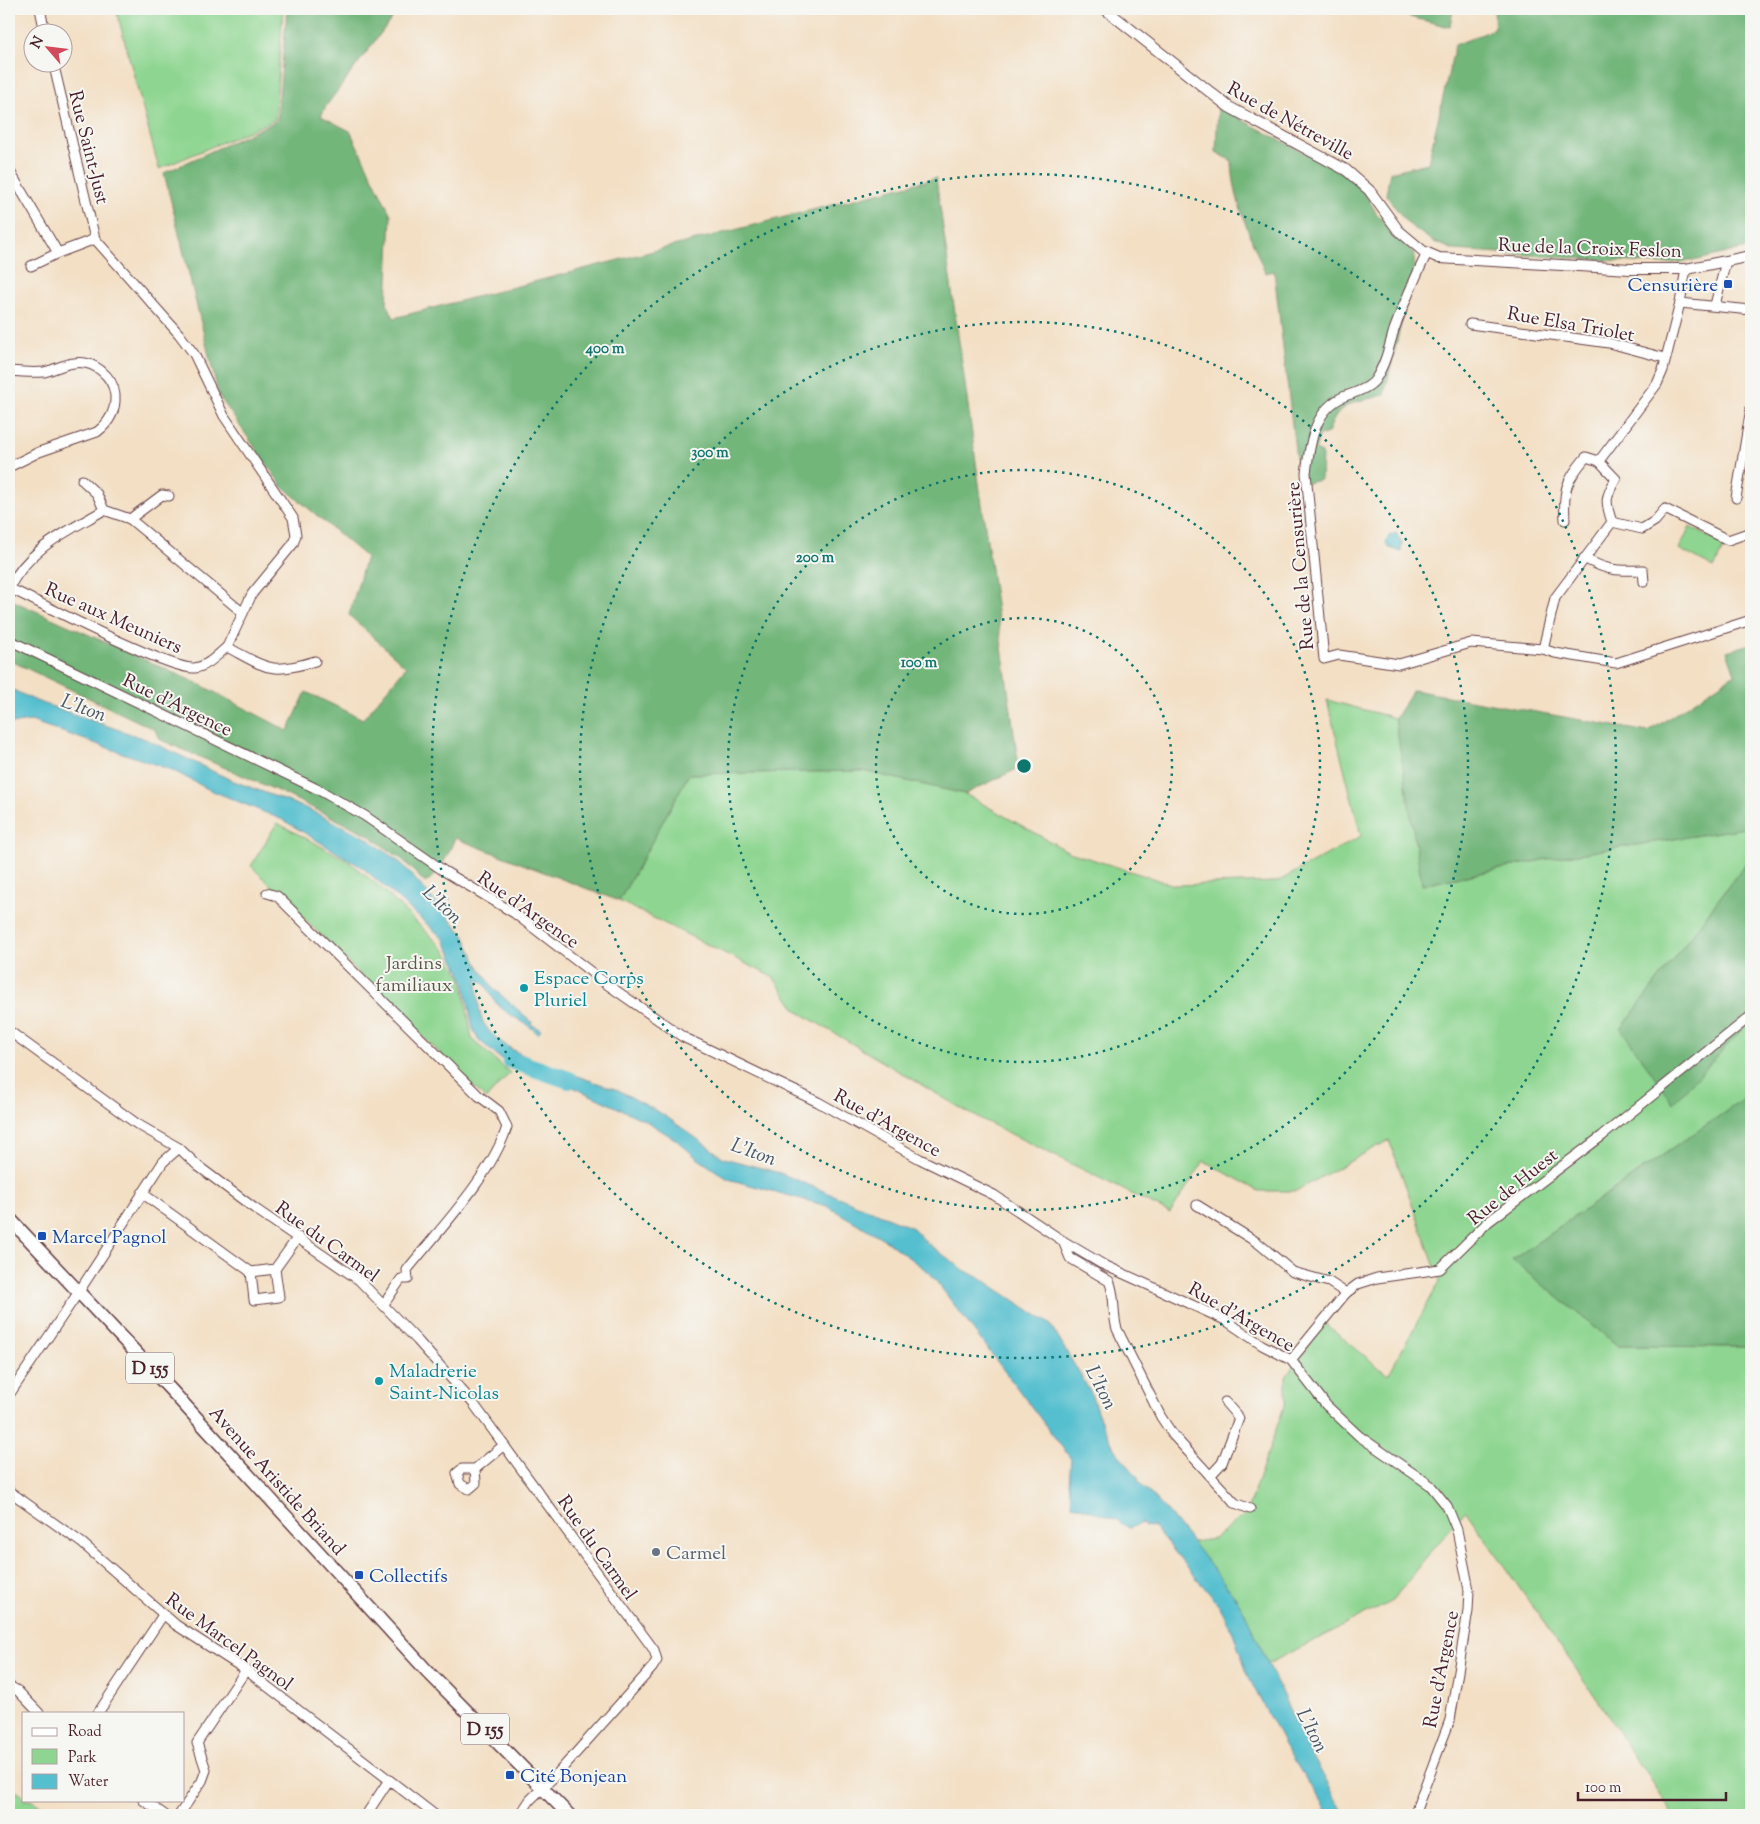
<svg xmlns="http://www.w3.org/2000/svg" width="1760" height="1824" viewBox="0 0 1760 1824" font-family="'Sorts Mill Goudy',serif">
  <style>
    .green { fill: #8dd590; stroke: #6c7a5e }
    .forest { fill: #72b67a; stroke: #5e6a52 }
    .water { fill: #54bfcf; stroke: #4f6f7d }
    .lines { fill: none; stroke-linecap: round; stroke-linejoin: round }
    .river { stroke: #54bfcf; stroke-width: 18 }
    .minor-casing { stroke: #633c42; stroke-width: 11 }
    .tertiary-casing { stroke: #633c42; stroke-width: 12 }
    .primary-casing { stroke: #633c42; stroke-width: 15 }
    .minor { stroke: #fff; stroke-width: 9 }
    .tertiary { stroke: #fff; stroke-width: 10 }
    .primary { stroke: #fff; stroke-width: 12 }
    .ring { fill: none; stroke: #0f766e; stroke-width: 2.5; stroke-dasharray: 2.5 5 }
    .transit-dot { fill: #1a4fb4; stroke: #f6f6f2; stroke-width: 2 }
    .culture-dot { fill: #0f9aa8; stroke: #f6f6f2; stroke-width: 2 }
    .worship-dot { fill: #6b7280; stroke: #f6f6f2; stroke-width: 2 }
    .labels { text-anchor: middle; stroke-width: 4; stroke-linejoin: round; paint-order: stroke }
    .shield { fill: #f6f6f2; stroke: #7e6067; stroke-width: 1 }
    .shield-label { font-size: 18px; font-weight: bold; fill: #4a1f2b }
    .street-label { font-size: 19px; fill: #4a1f2b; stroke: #f6f6f2 }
    .transit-label { font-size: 19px; fill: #164399; stroke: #f6f6f2; text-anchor: start }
    .park-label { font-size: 19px; fill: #5e5649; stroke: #f6f6f2 }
    .culture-label { font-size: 19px; fill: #0d838f; stroke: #f6f6f2; text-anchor: start }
    .worship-label { font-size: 19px; fill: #5b616d; stroke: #f6f6f2; text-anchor: start }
    .water-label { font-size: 20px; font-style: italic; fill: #4e5764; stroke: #f6f6f2 }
    .centre { fill: #0f766e; stroke: #f6f6f2; stroke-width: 2.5 }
    .ring-label { font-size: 15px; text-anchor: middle; font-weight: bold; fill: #0f766e; stroke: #f6f6f2; stroke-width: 4; stroke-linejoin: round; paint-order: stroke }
  </style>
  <rect width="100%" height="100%" fill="#f6f6f2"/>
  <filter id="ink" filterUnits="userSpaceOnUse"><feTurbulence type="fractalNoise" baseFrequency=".02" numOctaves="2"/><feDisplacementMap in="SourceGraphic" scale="10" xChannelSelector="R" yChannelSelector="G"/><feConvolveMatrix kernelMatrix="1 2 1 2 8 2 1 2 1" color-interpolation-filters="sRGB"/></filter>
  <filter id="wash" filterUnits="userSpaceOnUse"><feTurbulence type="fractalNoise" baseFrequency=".0096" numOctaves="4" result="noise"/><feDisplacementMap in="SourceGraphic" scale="20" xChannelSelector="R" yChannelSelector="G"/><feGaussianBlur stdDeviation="1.12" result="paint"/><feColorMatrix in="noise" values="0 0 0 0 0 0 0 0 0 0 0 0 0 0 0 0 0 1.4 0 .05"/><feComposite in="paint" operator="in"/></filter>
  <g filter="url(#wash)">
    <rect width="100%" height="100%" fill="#f3dfc4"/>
    <!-- green -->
    <g class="green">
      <path d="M116,9H283L275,120L159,169Z"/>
      <path d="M1690,527L1725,545L1714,568L1679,549Z"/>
      <path d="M1327,700L1395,718L1423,885L1552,858L1751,827V856L1621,1029L1751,1020V1094L1512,1260L1618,1346L1751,1347V1815H1673L1597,1699L1465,1510L1392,1601L1268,1664L1192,1542L1214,1539L1246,1514L1286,1401V1376L1325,1323L1388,1375L1440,1281L1389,1140L1296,1191H1259L1204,1161L1170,1213L969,1113L797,1011L773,977L619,901L689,774L863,771L965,794L1069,852L1174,885L1277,882L1361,836Z"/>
      <path d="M277,823L347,860L381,888L444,949L462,978L472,1039L510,1073L486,1099L251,866Z"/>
      <path d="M9,1787L24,1796V1800H31L55,1815H9Z"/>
    </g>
    <!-- forest -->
    <g class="forest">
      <path d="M287,9H399L326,106L321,116L350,131L391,215L387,304L394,318L936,178L1019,768L965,794L863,771L689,774L619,901L455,838C447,856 442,871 425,883L403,860L367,834L278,791L161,740L154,729L9,660V599L201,685L288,731L306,692L363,719L406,667L349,615L366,557L282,486L219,396L164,173L277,121Z"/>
      <path d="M1378,9H1453L1450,27Z"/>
      <path d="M1494,9H1751V247L1698,260L1664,264L1454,250L1432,241L1407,223L1386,195L1390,172L1428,163L1455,45L1495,29Z"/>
      <path d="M1218,107L1346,175L1361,187L1377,214L1397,237L1413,251L1415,266L1384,395C1355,403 1339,400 1328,433L1319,436L1315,450L1322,453L1321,480L1299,484L1274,271L1265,273C1251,237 1233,201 1232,161L1216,152Z"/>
      <path d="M1751,644V827L1552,858L1422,885L1395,718L1413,690L1648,732L1735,674L1727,651Z"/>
      <path d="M1751,856V1020L1673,1103L1621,1029Z"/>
      <path d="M1751,1094V1347L1618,1346L1512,1260Z"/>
    </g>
    <!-- water -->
    <g class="water">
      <path d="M1396,533L1402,543L1401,552L1388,547L1386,543L1389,536Z"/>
      <path d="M9,688L36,701L148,740L231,780L308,809L367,838L402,864L464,935L477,963L494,989L532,1022L531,1024L541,1030L538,1034C527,1022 510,1017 497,1004C491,997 487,981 477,980C478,992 478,1009 482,1020C491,1039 516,1053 535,1060L532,1076L509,1066L479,1040L473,1029L464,980L444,939L363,868L283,820L208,789L174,771L31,721L9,724Z"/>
      <path d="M548,1066L618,1090L664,1115L724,1158L780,1173L913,1228L927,1243L964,1270L985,1281L1050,1324L1091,1393L1098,1414L1115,1450L1138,1477L1139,1482L1167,1511L1234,1595L1245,1613L1302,1737L1345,1815H1329L1284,1745L1249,1678L1230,1625L1219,1605L1154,1527L1144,1526L1142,1523L1129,1528L1115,1519L1072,1504L1069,1483L1071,1459L930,1273L882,1238L827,1206L728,1179L697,1158L675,1139L646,1121L558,1080L545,1077Z"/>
    </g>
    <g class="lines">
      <!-- river -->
      <path class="river" d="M511,1060L569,1080"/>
    </g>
  </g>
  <g filter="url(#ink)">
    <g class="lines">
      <defs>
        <g id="minor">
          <path d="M40,9L45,32"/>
          <path d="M53,62L95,239L179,334L194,354L224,416L293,518L296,535L293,544L252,594L227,647"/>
          <path d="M9,170L58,253L31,266"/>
          <path d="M58,253L95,239"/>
          <path d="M1427,253C1415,278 1404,303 1394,330C1389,347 1385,365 1375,380C1369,388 1355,393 1345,396C1314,409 1310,443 1306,473L1324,659L1339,655L1399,664L1471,643L1543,649L1555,653L1616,663L1751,620"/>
          <path d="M1686,269L1680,303L1751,310"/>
          <path d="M1715,305L1726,261"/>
          <path d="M1470,324L1609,343L1665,358"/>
          <path d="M9,371C20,372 33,373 44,372C54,370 63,364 74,363C94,360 113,376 115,395C116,411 109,423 97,432L39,452L9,467"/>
          <path d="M1599,461L1657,384L1663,370L1680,303"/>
          <path d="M82,480L97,494L104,510L130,519"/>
          <path d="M169,496L162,495L130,519L242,612"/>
          <path d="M1736,498L1751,408"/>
          <path d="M1565,520C1563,489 1566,481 1586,457L1599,461L1616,479C1605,497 1605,502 1612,522"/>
          <path d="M1612,522L1642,529L1655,521L1665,509L1728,540L1751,532"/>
          <path d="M1584,558C1607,571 1617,571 1643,570L1644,582"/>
          <path d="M9,588C39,602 171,671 195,668C208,666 217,655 227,647C267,668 270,675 315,661"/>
          <path d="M9,588C30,547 67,532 104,510"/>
          <path d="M9,640L319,790L365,816L444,871L514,913L608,985L683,1037L818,1102L920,1159L994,1195L1063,1241L1102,1264L1225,1320L1262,1345L1291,1360L1326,1405L1359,1436L1430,1485L1447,1506L1457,1530L1469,1590L1468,1611L1450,1720L1414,1815"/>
          <path d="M1543,649L1555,598L1612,522"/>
          <path d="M267,893L277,896L479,1096L499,1111L507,1127C491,1176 440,1229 407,1270L408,1279H401L384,1304"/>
          <path d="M9,1031L137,1124L179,1148L198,1166L254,1208L359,1280L417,1340L473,1403L654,1650L657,1660L652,1668L557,1774L530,1800L520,1815"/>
          <path d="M142,1193L251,1272"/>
          <path d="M1197,1205L1258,1243L1293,1272L1329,1282L1346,1293"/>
          <path d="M1063,1241L1070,1258L1109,1281C1116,1295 1112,1314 1117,1329L1161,1417L1173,1435L1235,1503L1250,1509"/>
          <path d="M275,1269L279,1297L254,1300L251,1272L275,1269L298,1237"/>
          <path d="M1291,1360L1346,1293L1358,1284L1377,1278L1440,1269L1488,1222L1602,1136L1751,1016"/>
          <path d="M9,1395L78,1293L163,1162L179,1148"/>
          <path d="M475,1469L476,1483L469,1489L460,1484L457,1473L462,1469H475L504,1445"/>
          <path d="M1210,1476L1222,1463L1239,1418L1225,1402"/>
          <path d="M9,1491L82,1543L176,1625L246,1670L435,1815"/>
          <path d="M9,1686L18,1691L39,1713"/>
          <path d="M98,1713L163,1615"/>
          <path d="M143,1800L165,1815"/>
          <path d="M179,1815L202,1781L206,1770L197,1743L246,1670"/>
          <path d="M366,1815L389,1780"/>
        </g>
        <path id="tertiary" d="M1105,9L1229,107L1346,170L1369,190L1398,230L1423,251L1439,258L1630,269H1686L1751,256"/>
        <path id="primary" d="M9,1218L171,1390L427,1671L569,1815"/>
      </defs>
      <!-- minor casing -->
      <use href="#minor" class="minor-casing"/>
      <!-- tertiary casing -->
      <use href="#tertiary" class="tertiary-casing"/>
      <!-- primary casing -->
      <use href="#primary" class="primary-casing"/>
      <!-- minor -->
      <use href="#minor" class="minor"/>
      <!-- tertiary -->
      <use href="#tertiary" class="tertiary"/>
      <!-- primary -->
      <use href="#primary" class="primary"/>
    </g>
  </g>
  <!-- distance rings -->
  <g class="ring">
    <circle cx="1024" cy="766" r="148"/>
    <circle cx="1024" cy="766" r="296"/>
    <circle cx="1024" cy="766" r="444"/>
    <circle cx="1024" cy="766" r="592"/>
  </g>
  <!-- markers -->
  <g class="transit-dot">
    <rect x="1723" y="279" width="10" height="10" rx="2.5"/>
    <rect x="37" y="1231" width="10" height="10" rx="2.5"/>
    <rect x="354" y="1570" width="10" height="10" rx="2.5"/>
    <rect x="505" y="1770" width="10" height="10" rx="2.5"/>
  </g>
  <g class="culture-dot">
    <circle cx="524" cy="988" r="5"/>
    <circle cx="379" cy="1381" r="5"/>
  </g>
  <circle class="worship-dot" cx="656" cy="1552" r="5"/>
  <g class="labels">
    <!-- shield labels -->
    <g class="shield">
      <rect x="126" y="1352.5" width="48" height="31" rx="4"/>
      <rect x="461" y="1713.5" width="48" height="31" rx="4"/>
    </g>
    <g class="shield-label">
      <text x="150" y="1374">D 155</text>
      <text x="485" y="1735">D 155</text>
    </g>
    <!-- street labels -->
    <g class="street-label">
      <text transform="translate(1291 120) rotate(29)" y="7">Rue de Nétreville</text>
      <text transform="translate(90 147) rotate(76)" y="7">Rue Saint-Just</text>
      <text transform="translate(1590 247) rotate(2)" y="7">Rue de la Croix Feslon</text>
      <text transform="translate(1571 323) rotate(10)" y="7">Rue Elsa Triolet</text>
      <text transform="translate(1299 566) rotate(-95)" y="7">Rue de la Censurière</text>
      <text transform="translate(114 617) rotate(24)" y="7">Rue aux Meuniers</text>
      <text transform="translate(178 704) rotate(26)" y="7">Rue d'Argence</text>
      <text transform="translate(529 909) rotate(35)" y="7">Rue d'Argence</text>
      <text transform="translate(888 1122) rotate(29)" y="7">Rue d'Argence</text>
      <text transform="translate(1512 1186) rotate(-39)" y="7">Rue de Huest</text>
      <text transform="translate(328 1241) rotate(36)" y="7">Rue du Carmel</text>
      <text transform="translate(1242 1316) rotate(30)" y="7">Rue d'Argence</text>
      <text transform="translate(278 1480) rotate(48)" y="7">Avenue Aristide Briand</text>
      <text transform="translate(598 1547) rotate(55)" y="7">Rue du Carmel</text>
      <text transform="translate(230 1641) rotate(36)" y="7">Rue Marcel Pagnol</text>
      <text transform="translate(1440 1669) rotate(-79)" y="7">Rue d'Argence</text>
    </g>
    <!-- transit labels -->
    <g class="transit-label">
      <text x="1718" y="291" text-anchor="end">Censurière</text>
      <text x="52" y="1243">Marcel Pagnol</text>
      <text x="369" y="1582">Collectifs</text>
      <text x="520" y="1782">Cité Bonjean</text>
    </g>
    <!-- park labels -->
    <g class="park-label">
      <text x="414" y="969">Jardins<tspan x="414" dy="22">familiaux</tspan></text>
    </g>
    <!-- culture labels -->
    <g class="culture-label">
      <text x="534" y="984">Espace Corps<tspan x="534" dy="22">Pluriel</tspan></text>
      <text x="389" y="1377">Maladrerie<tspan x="389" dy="22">Saint-Nicolas</tspan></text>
    </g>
    <!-- worship labels -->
    <g class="worship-label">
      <text x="666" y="1559">Carmel</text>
    </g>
    <!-- water labels -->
    <g class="water-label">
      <text transform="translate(84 707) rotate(20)" y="7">L'Iton</text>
      <text transform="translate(443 904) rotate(44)" y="7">L'Iton</text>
      <text transform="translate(754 1151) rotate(20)" y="7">L'Iton</text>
      <text transform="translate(1102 1387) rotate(63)" y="7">L'Iton</text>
      <text transform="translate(1313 1730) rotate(63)" y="7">L'Iton</text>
    </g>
  </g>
  <circle cx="1024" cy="766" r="8" class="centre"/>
  <g class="ring-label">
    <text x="605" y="353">400 m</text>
    <text x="710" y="457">300 m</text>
    <text x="815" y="562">200 m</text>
    <text x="919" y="667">100 m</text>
  </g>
  <!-- margin -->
  <rect width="1760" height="1824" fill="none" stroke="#f6f6f2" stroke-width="30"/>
  <!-- legend -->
  <rect x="22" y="1712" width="162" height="90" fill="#f6f6f2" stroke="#b1a0a2"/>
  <rect x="32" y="1728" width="25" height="8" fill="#ffffff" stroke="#b1a0a2"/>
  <text x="68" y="1736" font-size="15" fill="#4a1f2b">Road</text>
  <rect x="32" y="1749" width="25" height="15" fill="#8dd590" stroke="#b1a0a2"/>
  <text x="68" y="1762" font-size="15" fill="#4a1f2b">Park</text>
  <rect x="32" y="1774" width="25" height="15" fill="#54bfcf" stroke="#b1a0a2"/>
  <text x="68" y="1786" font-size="15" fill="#4a1f2b">Water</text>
  <!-- north arrow -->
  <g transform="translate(48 48) rotate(298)"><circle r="24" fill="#f6f6f2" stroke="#b1a0a2"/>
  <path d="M0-4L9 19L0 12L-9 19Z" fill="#d1495b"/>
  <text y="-8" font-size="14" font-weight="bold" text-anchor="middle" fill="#4a1f2b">N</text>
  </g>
  <!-- scale -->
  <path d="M1578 1792v8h148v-8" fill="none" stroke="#4a1f2b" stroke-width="2.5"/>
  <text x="1585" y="1792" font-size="15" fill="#4a1f2b" stroke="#f6f6f2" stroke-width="4" paint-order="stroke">100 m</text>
</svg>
